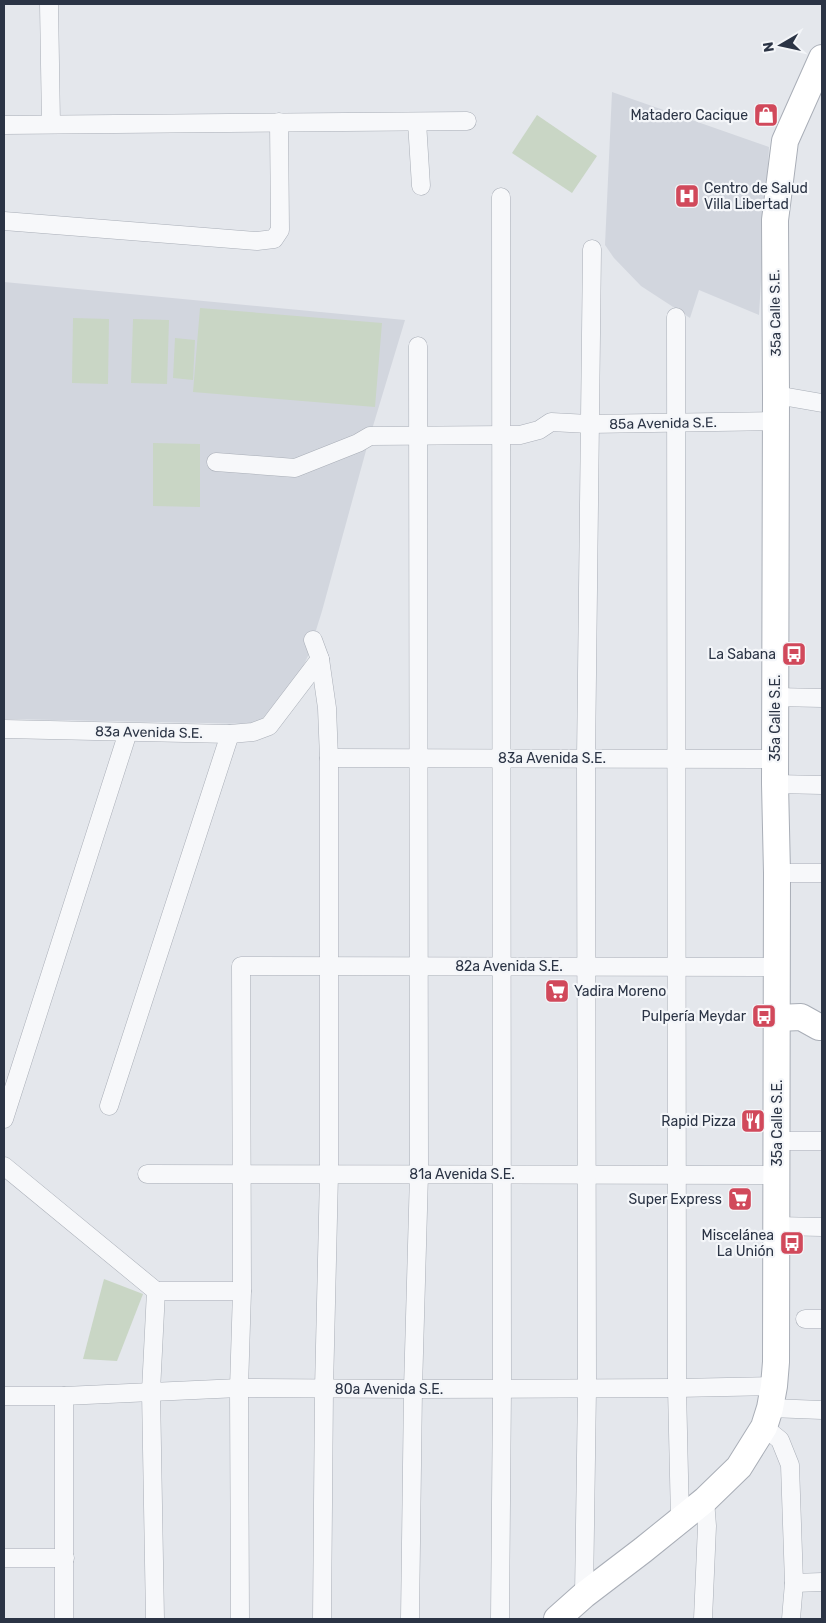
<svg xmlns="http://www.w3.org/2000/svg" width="826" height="1623" viewBox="0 0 826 1623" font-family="Rubik,sans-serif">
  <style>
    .built { fill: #d2d6de }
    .green { fill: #c9d6c5 }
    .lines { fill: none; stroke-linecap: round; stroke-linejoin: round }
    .street-casing { stroke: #a9aeb7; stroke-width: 19 }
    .secondary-casing { stroke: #a9aeb7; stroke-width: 28 }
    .street { stroke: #f7f8fa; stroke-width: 18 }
    .secondary { stroke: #fff; stroke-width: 26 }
    .labels { text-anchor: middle; stroke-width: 4.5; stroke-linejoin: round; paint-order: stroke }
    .poi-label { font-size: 14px; fill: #2b3445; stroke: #f4f6f9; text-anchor: end }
    .street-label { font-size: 14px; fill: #2b3445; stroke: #f4f6f9 }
  </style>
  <rect width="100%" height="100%" fill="#e4e7ec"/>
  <!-- built -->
  <g class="built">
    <path d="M612,92L769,147L759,315L699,290L690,318L641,286L614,258L605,245Z"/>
    <path d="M4,282L405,320L370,436L322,611L308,656L300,673L258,724L4,719Z"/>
  </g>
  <!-- green -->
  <g class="green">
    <path d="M537,115L597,156L572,193L512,153Z"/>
    <path d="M200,308L382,323L375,407L193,392Z"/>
    <path d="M73,318L109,319L108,384L72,383Z"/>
    <path d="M133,319L169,320L167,384L131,383Z"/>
    <path d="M175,338L195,340L193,380L173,378Z"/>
    <path d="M153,443L200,444V507L153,506Z"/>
    <path d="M104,1279L143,1294L117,1361L83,1359Z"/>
  </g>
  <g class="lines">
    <defs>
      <g id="street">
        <path d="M49,4L51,124"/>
        <path d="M417,122L421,186"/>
        <path d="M4,125L467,121"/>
        <path d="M4,221L257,241L274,239L280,230L279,122"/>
        <path d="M676,317L677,1388L680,1519"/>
        <path d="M776,395L822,403"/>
        <path d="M216,462L295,468L358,443L370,436L520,435L539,430L551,422L589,424L776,421"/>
        <path d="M313,640L320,659L327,708L329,758V1174L324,1389L322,1619"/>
        <path d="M775,697L822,698"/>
        <path d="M4,729L230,734L253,732L269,726L320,659"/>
        <path d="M329,758L775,759"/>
        <path d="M775,784L822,785"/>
        <path d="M777,873H822"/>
        <path d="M109,1106L230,734"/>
        <path d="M4,1119L128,732"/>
        <path d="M776,1141H822"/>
        <path d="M4,1166L156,1291L151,1391L155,1619"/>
        <path d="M147,1174L776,1175"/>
        <path d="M776,1226L822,1227"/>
        <path d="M156,1291H242"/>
        <path d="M805,1319H822"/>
        <path d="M4,1396H64L239,1388L413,1389L677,1388L774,1386"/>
        <path d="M770,1408L822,1410"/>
        <path d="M764,1427L780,1440L790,1465L794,1583L791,1619"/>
        <path d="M4,1558H65"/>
        <path d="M794,1583L822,1582"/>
        <path d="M584,1595L587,1388L586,759L592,249"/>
        <path d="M64,1619V1396"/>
        <path d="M240,1619L239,1388L242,1291L241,966L777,967"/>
        <path d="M410,1619L413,1389L419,1174L418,346"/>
        <path d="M500,1619L502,1388L501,197"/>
        <path d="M703,1619L707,1526L705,1500"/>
      </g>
      <g id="secondary">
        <path d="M777,1018L801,1017L819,1027H822"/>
        <path d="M557,1619L584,1595L643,1550L705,1500L739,1467L764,1427L770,1408L774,1386L776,1362L777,873L775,784L776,395L775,220L785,141L822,58"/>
      </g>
    </defs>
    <!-- street casing -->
    <use href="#street" class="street-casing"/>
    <!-- secondary casing -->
    <use href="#secondary" class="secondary-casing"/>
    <!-- street -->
    <use href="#street" class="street"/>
    <!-- secondary -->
    <use href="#secondary" class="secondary"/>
  </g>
  <!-- icons -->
  <defs>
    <symbol id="shop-square" viewBox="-11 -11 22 22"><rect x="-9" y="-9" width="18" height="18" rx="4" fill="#d1495b" stroke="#f4f6f9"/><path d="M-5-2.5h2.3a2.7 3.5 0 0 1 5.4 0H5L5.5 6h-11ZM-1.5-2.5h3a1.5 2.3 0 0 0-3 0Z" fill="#fff"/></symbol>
    <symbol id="hospital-square" viewBox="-11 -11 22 22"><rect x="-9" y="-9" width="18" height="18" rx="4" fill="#d1495b" stroke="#f4f6f9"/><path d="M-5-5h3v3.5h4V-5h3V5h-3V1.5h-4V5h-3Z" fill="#fff"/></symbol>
    <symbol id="bus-square" viewBox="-11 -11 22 22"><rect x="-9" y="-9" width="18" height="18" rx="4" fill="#d1495b" stroke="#f4f6f9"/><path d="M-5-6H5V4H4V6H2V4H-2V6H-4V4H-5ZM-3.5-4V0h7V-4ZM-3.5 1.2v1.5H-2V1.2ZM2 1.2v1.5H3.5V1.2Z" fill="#fff"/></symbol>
    <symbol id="supermarket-square" viewBox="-11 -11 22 22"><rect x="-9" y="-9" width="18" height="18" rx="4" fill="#d1495b" stroke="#f4f6f9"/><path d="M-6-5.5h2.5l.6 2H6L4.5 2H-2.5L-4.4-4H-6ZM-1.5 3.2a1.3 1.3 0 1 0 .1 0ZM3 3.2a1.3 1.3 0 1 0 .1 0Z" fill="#fff"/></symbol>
    <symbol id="restaurant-square" viewBox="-11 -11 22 22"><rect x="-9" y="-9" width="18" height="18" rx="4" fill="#d1495b" stroke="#f4f6f9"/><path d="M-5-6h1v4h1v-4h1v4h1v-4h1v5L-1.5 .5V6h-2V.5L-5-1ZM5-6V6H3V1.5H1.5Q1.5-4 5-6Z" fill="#fff"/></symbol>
  </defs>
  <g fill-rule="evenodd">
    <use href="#shop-square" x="752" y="101" width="28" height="28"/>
    <use href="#hospital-square" x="673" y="182" width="28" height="28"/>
    <use href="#bus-square" x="780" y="640" width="28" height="28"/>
    <use href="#supermarket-square" x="543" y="977" width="28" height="28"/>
    <use href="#bus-square" x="750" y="1002" width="28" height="28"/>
    <use href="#restaurant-square" x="739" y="1107" width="28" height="28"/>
    <use href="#supermarket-square" x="726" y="1185" width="28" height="28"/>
    <use href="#bus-square" x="778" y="1229" width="28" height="28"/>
  </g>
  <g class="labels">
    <!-- poi labels -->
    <g class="poi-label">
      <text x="748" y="120">Matadero Cacique</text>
      <text x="704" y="193" text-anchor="start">Centro de Salud<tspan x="704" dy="16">Villa Libertad</tspan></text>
      <text x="776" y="659">La Sabana</text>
      <text x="574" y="996" text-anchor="start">Yadira Moreno</text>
      <text x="746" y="1021">Pulpería Meydar</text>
      <text x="736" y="1126">Rapid Pizza</text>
      <text x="722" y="1204">Super Express</text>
      <text x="774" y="1240">Miscelánea<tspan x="774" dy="16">La Unión</tspan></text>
    </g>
    <!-- street labels -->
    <g class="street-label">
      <text transform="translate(775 313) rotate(-91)" y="5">35a Calle S.E.</text>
      <text transform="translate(663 423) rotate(-1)" y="5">85a Avenida S.E.</text>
      <text transform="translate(775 718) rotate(-90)" y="5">35a Calle S.E.</text>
      <text transform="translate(149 732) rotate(1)" y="5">83a Avenida S.E.</text>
      <text x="552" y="763">83a Avenida S.E.</text>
      <text x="509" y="971">82a Avenida S.E.</text>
      <text transform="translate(777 1123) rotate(-90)" y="5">35a Calle S.E.</text>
      <text x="462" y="1179">81a Avenida S.E.</text>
      <text x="389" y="1394">80a Avenida S.E.</text>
    </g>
  </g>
  <!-- border -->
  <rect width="826" height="1623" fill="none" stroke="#2b3445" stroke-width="10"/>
  <!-- north arrow -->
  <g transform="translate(781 45) rotate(261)" stroke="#f4f6f9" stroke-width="4" paint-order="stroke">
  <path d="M0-4L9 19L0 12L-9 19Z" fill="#2b3445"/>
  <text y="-8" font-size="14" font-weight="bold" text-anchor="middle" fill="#2b3445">N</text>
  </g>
</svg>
